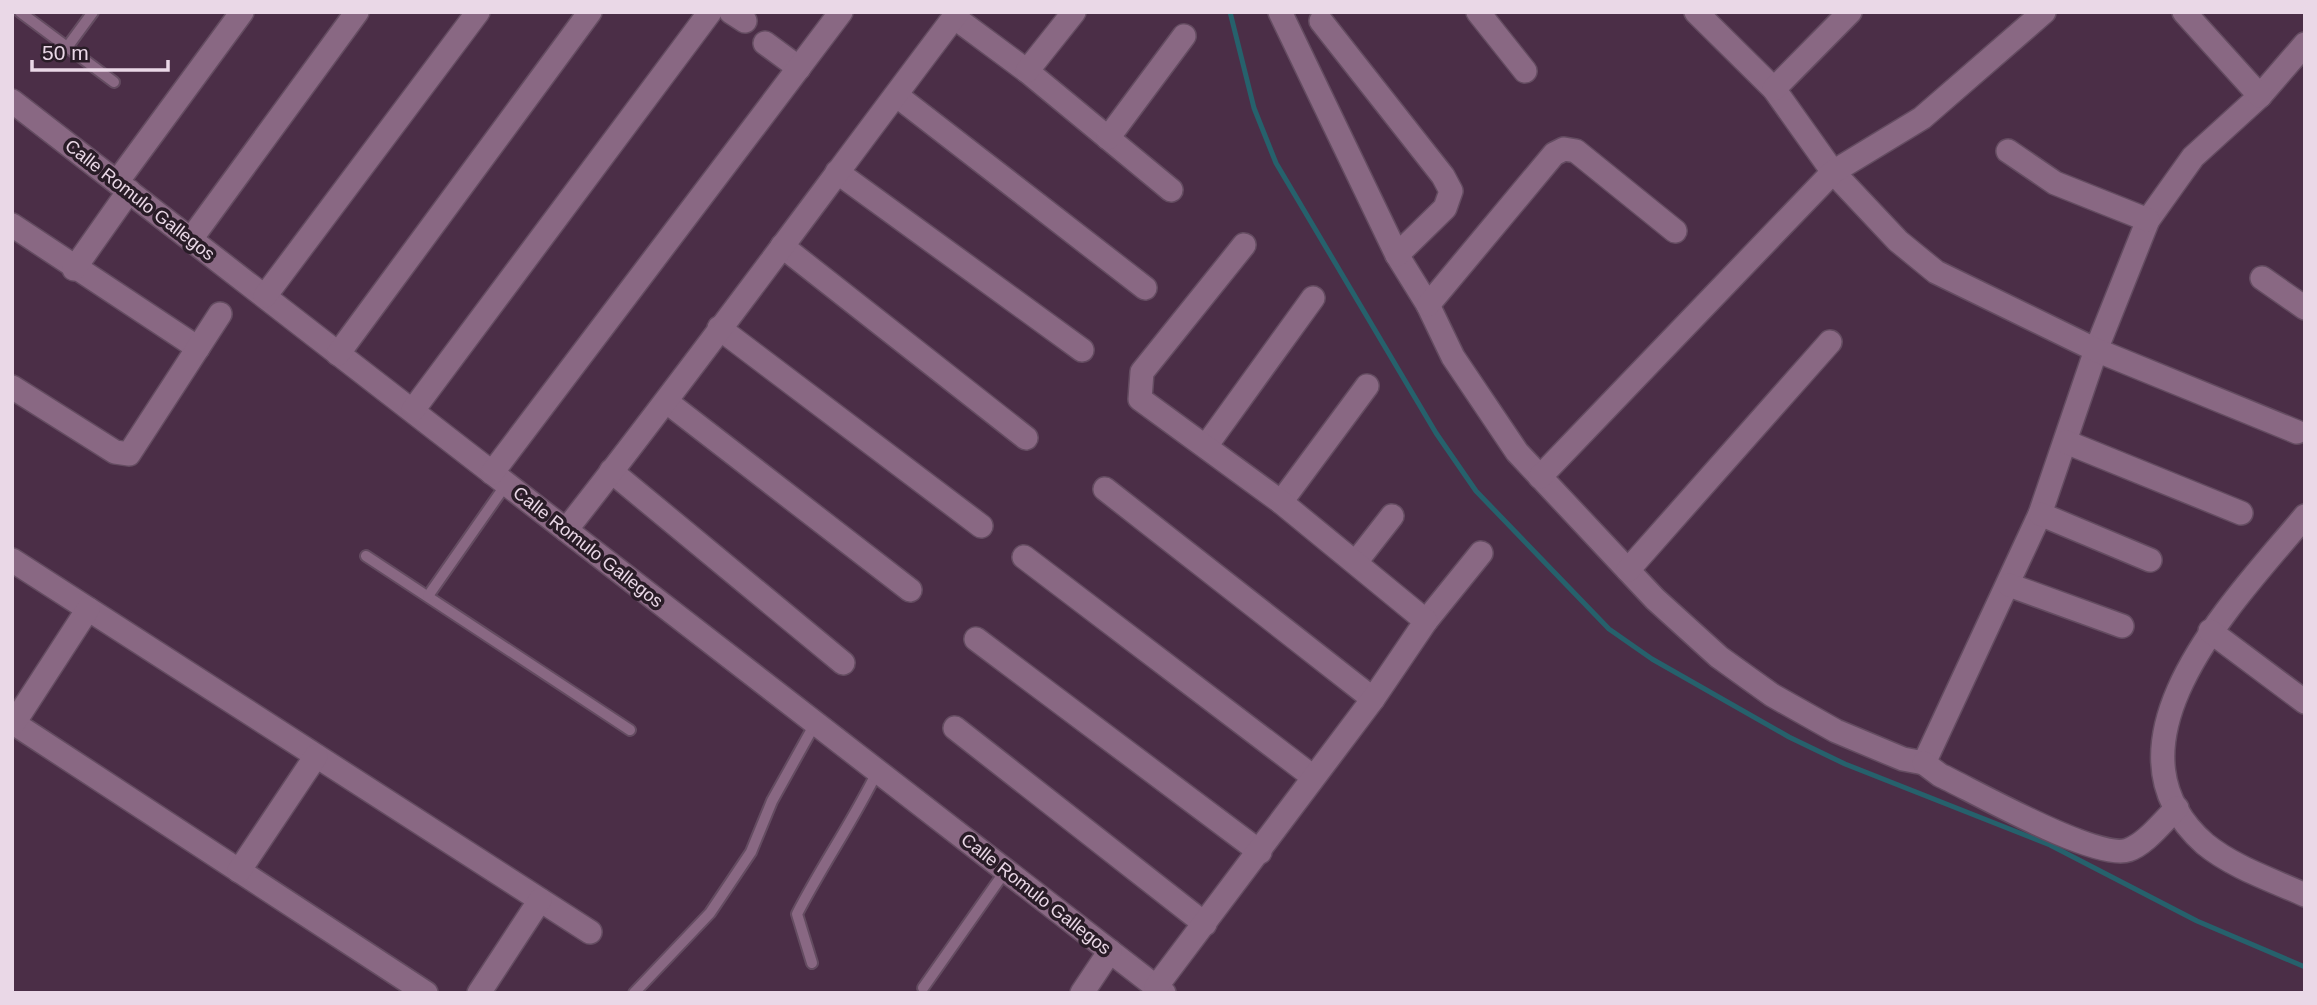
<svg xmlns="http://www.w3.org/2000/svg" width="2317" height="1005" viewBox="0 0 2317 1005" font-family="Helvetica,sans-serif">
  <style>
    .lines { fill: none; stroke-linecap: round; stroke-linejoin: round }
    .stream { stroke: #26616c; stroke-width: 5 }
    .service-casing { stroke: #644c61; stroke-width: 14 }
    .minor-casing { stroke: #644c61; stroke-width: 26 }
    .service { stroke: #896883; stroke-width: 10 }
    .minor { stroke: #896883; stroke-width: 23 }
    .labels { text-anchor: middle; stroke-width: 7; stroke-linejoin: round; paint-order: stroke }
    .street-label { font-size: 18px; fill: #ead8e7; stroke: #291c27 }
  </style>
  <rect width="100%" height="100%" fill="#4b2e47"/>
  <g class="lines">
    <!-- stream -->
    <path class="stream" d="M1230,12L1254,108L1276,163L1436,433L1476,491L1609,629L1652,659L1789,737L1845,764L2050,845L2197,921L2305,967"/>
    <defs>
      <g id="service">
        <path d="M20,12L114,82"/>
        <path d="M68,46L93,12"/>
        <path d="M366,556L630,730"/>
        <path d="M428,596L507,483"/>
        <path d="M812,963L797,914C822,865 854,820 878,770"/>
        <path d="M923,988L1006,870"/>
        <path d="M634,993L710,913L751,852L772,801L816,722"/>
      </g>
      <g id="minor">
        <path d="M731,12L745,21"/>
        <path d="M1280,12L1397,255L1428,305L1453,357L1517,452L1655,599L1719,657L1772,695L1836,731L1903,759L1924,763L2040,514L2096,350L2148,220L2193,157L2260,96L2305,44"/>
        <path d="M1478,12L1525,71"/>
        <path d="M1696,12L1774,89L1833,172L1898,241L1936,272L2096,350L2297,432"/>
        <path d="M2184,12L2260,96"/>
        <path d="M954,17L1027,71L1171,190"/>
        <path d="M1321,21L1443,176L1451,191L1445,208L1397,255"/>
        <path d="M765,43L799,68"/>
        <path d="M1027,71L1074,12"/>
        <path d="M1774,89L1850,12"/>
        <path d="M896,95L1145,288"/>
        <path d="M12,101L1164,993"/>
        <path d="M1108,138L1184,36"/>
        <path d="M2008,151L2055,183L2148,220"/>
        <path d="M837,172L1082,350"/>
        <path d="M117,182L242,12"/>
        <path d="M12,225L198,348"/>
        <path d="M191,239L357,12"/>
        <path d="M782,246L1026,438"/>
        <path d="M74,269L129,191"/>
        <path d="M2262,278L2305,308"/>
        <path d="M265,296L478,12"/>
        <path d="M1428,305L1554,154L1564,149L1576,151L1675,231"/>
        <path d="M719,328L981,526"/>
        <path d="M338,354L590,12"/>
        <path d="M12,387L115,452L129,454L220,314"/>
        <path d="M667,402L910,590"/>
        <path d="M413,410L710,12"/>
        <path d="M2066,442L2241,513"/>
        <path d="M1206,446L1313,298"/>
        <path d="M611,471L843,663"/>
        <path d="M492,473L841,12"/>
        <path d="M1540,477L1833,172L1922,118L2044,12"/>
        <path d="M1105,489L1373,699"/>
        <path d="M1281,502L1367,386"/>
        <path d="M2040,514L2150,560"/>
        <path d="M2305,516C2239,596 2090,743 2205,844C2233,867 2272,880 2305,895"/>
        <path d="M566,530C700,360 827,185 958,12"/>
        <path d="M1024,557L1312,776"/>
        <path d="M12,560L590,932"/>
        <path d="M1356,562L1392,516"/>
        <path d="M1628,570L1830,342"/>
        <path d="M2009,585L2122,626"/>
        <path d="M1426,621L1481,553"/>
        <path d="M2210,631L2305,702"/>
        <path d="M976,639L1260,852"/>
        <path d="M12,722L426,993"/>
        <path d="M14,723L88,609"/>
        <path d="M955,728L1205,924"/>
        <path d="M1924,763L1940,775C1974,791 2097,861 2128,850C2146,844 2163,821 2177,808"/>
        <path d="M239,871L316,756"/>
        <path d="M1156,987L1373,699L1426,621L1281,502L1140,399L1142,372L1244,245"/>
        <path d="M479,993L540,900"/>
        <path d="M1082,993L1110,951"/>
      </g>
    </defs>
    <!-- service casing -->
    <use href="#service" class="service-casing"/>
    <!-- minor casing -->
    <use href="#minor" class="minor-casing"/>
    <!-- service -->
    <use href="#service" class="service"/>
    <!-- minor -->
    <use href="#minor" class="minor"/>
  </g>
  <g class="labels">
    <!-- street labels -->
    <g class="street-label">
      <text transform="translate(140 200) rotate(38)" y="6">Calle Romulo Gallegos</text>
      <text transform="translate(588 547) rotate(38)" y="6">Calle Romulo Gallegos</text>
      <text transform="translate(1036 894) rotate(38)" y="6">Calle Romulo Gallegos</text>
    </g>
  </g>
  <!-- border -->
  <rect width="2317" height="1005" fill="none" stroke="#ead8e7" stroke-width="28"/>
  <!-- scale -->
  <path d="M32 60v10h136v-10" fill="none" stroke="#ead8e7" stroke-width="3.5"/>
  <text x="42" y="60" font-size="21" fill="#ead8e7" stroke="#291c27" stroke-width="5" paint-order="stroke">50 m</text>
</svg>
